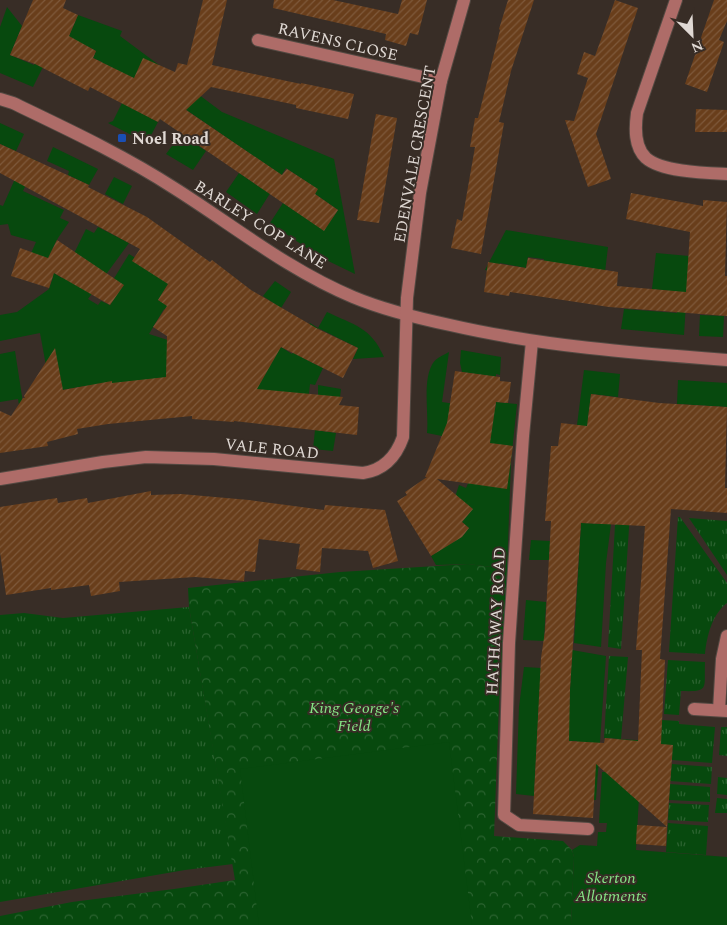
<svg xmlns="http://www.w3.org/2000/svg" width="727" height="925" viewBox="0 0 727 925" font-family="Spectral,serif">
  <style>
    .grass { fill: url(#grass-tufts) }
    .forest { fill: url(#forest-crowns) }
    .garden { fill: #07490e }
    .building { fill: url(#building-hatch); fill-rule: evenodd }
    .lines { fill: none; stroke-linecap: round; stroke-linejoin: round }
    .minor-casing { stroke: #534942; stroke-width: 14 }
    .minor { stroke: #ae6c68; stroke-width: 12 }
    .transit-dot { fill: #1a4fb4; stroke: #382d26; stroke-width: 2 }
    .labels { text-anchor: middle; stroke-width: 4; stroke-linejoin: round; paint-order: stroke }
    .street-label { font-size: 16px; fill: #e0d9d4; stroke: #382d26 }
    .poi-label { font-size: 16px; font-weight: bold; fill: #e0d9d4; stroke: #382d26; text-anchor: start }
    .park-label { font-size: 16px; font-style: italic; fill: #86e686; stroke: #382d26 }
  </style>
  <defs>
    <pattern id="grass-tufts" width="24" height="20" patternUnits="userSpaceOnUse" patternTransform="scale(1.25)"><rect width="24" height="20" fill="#07490e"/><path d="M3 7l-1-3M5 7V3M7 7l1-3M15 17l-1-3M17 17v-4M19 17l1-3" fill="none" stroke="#2b6330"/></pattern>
    <pattern id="forest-crowns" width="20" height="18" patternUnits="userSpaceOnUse" patternTransform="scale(1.25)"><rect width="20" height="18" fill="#07490e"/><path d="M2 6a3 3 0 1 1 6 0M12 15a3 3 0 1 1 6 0" fill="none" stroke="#2b6330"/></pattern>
    <pattern id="building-hatch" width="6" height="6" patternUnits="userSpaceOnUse" patternTransform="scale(1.25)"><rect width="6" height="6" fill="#693e1b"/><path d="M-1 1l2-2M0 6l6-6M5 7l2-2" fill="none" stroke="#7e593b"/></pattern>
  </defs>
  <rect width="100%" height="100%" fill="#382d26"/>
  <!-- grass -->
  <g class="grass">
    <path d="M631,498L621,649L608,647L615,525Z"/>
    <path d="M678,517H680L727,583V603C712,615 707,635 705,654L669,652Z"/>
    <path d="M689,518L727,521V575Z"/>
    <path d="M189,607L233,864L185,870L0,902V615L24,613L63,618Z"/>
    <path d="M609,656L628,657L621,739L604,738Z"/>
    <path d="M668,660L705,662C704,689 710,692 681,691L679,715L664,714Z"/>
    <path d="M662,720L679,721V724L715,727L712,763L672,760L657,744Z"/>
    <path d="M721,727H727V756L719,755Z"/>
    <path d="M672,764L712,767L711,784L670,781Z"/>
    <path d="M718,777L727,778V795L717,794Z"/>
    <path d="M670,784L710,787V802L669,800Z"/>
    <path d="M717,798L727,799V813H715Z"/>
    <path d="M669,803L709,805L708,822L668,820Z"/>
    <path d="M668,823L708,826L706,855L666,852Z"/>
  </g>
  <!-- forest -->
  <path class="forest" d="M468,564L507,569L499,703L494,836L563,841L572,850L574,857L571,925H0V916L72,902L174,889L235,880L189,607L188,588L340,572Z"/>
  <!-- garden -->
  <g class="garden">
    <path d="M7,7L22,26L10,55L34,65L47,36L44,65L33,87L0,73V27Z"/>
    <path d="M78,15L122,31L120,36L222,112L334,159L355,274L320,257L270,223L283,203L324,230L338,210L315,194L317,189L286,168L257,214L226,192L239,173L261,188L274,170L185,109L99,69L102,62L93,58L96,51L87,46L84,53L62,42L69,36Z"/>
    <path d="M122,103L158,122L147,143L108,123L113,121Z"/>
    <path d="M0,123L24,134L16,151L0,144Z"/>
    <path d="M181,134L206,151L193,170L166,154Z"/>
    <path d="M53,147L98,169L89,185L68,175L69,171L47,161Z"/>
    <path d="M25,156L37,161L23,191L64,210L60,218L69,222L58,238L50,254L54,273L62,278L86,229L94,233L98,227L129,243L88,299L98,305L101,301L110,305L113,300V280L129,254L171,280L158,300L167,305L174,316L164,309L149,334L177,343L167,378L79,387L56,391L53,404L40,333L0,341V315L17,312L49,289L53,277L28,260L36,242L11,235L8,224L0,225V205L3,206Z"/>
    <path d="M114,177L132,186L123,204L105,194Z"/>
    <path d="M506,230L608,247L605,272L543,270L544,259L528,257L526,268L500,263L498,272L485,270Z"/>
    <path d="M656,253L689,256L684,335L621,329L624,309L677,313L679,292L652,289Z"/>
    <path d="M275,281L291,292L281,308L263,296Z"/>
    <path d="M327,312C354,325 371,327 384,357L353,359L358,348L318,328L303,358L323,368L315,385L310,384L308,401L244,394L281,347L292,354L310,323L318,328Z"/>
    <path d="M700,315L724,316L723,337L699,336Z"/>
    <path d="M461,350L501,357L500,375L496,374V377L462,372L460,363Z"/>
    <path d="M15,351L25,416L21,417L18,399L0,402V354Z"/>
    <path d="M449,352L442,402L495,410L496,402L517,404L511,461L507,569L468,564L436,565L431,556L463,535L469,528L462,522L456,494L459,485L466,488L471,477L447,437L427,433C429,413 422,380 433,363C437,357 444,355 449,352Z"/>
    <path d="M584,370L620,374L618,397L591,394L588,419L634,453L577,425Z"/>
    <path d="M678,380L727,383V407L677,404Z"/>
    <path d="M318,385L341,389L339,405L318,403Z"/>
    <path d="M315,430L336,433L333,451L313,449Z"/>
    <path d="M581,523L611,524L606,563L601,647L574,643Z"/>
    <path d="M531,540L550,541L549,560H529Z"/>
    <path d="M526,600L546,602L544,641L523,640Z"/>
    <path d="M572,650L606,656L596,800L565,798L576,754L577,741H569L568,729Z"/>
    <path d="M524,667L541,668L534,796L516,794L519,707Z"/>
    <path d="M615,739L657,741L639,797L636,850L727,857V925H571L574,857L572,850L580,845L597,846L598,832H606L607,823H599L602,772H610Z"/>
    <path d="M449,742L472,925H259L240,769Z"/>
  </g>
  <!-- building -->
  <g class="building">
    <path d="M33,0H66L63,8L78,15L69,36L96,51L93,58L134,78L143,58L175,72L178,63L187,65L203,0H227L212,65L301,84V83L354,94L348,119L296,108V105L211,87L186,110L282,175L287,169L318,189L315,194L338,210L324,231L160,119L158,122L90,87L88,91L35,64L10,55Z"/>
    <path d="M274,0H333L398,14L402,0H427L418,35L410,33L406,46L385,40L386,34L273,8Z"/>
    <path d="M508,0H534L511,71L499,122L504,123L481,254L451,248L457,219L462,221L475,147H470L475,118H478L500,30L499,29Z"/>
    <path d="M615,0L638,8L596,134L611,179L588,187L565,120L574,121L588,78L577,74L584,52L595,56Z"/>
    <path d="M714,0H727V21L719,40L724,42L707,92L685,84Z"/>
    <path d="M696,109L727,110V132H695Z"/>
    <path d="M376,114L397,118L379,223L357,220Z"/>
    <path d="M0,144L89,185L88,187L147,217L210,262L212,260L251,290L318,329L358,348L343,378L281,347L257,389L343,397L339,405L359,407L357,435L234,421V422L192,419V416L108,424L77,429L78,434L47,442L48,446L0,453V411L11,416L23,398H25L24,396L55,348L63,390L112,381V383L166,377L167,336L153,327L167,306L158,300L168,284L132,261L140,249L0,173Z"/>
    <path d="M631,193L703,206V200L727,202L725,276H727V316L609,307L510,292L509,296L484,292L488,262L526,268L528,258L618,272L617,286L686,292L690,232L626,219Z"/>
    <path d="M57,240L124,285L110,305L54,273L49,288L11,276L20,248L48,258Z"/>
    <path d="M455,371L500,377V381L511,382L508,403L496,402L490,443L513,446L507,489L437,479L473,509L462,522L469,528L462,537L431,556L397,501L407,495L405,492L427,477H425L447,423Z"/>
    <path d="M591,394L659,403L727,407L725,488H727V513L671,509L660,659L665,660L661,744L673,745L667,827L596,764L593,818L533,814L541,658L545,631L551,521H545L551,446H558L561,423L587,426ZM581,523L645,526L636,650H642L638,741L605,738L604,743L569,741L570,689Z"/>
    <path d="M151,491V495L181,494L249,500L324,510L325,505L385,510L398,561L373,568L368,551L322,548L320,572L296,569L300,544L259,539L255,572L245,571L244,581L195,577L119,582L120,591L91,596L89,585L51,590V588L6,595L0,552V507L57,498L58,503L87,498L88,503Z"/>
    <path d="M637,825L667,827L666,846L636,844Z"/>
  </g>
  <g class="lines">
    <defs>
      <g id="minor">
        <path d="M676,0L637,113C635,128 634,147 646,158C662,172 706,173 727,174"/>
        <path d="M258,40L441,81"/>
        <path d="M0,99L13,103C67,129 123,155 174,188C233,225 288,270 353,297C384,310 417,318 450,325C541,346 634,353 727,360"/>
        <path d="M532,341L523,436L509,643L504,815L519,825L588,829"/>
        <path d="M0,479L103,462L146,457L214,459L363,473C384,470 396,457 403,437L407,298L420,193L441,81L464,0"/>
        <path d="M694,709L727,711"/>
        <path d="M719,710L722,659L727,636"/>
      </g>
    </defs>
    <!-- minor casing -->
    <use href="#minor" class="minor-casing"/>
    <!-- minor -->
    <use href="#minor" class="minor"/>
  </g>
  <!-- markers -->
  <rect class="transit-dot" x="117" y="133" width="10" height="10" rx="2.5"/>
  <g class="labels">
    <!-- street labels -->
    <g class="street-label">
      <text transform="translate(338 41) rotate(13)" y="6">RAVENS CLOSE</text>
      <text transform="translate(414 154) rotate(-80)" y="6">EDENVALE CRESCENT</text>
      <text transform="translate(261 224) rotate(32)" y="6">BARLEY COP LANE</text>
      <text transform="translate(272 448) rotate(6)" y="6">VALE ROAD</text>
      <text transform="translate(495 621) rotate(-87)" y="6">HATHAWAY ROAD</text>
    </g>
    <!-- poi labels -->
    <g class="poi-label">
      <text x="132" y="144">Noel Road</text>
    </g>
    <!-- park labels -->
    <g class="park-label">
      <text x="354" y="713">King George's<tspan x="354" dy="18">Field</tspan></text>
      <text x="611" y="883">Skerton<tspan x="611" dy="18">Allotments</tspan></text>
    </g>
  </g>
  <!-- north arrow -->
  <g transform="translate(692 35) rotate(156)" stroke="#382d26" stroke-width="4" paint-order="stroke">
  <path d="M0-4L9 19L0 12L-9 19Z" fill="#e0d9d4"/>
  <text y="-8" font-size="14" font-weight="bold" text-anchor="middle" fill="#e0d9d4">N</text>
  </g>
</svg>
